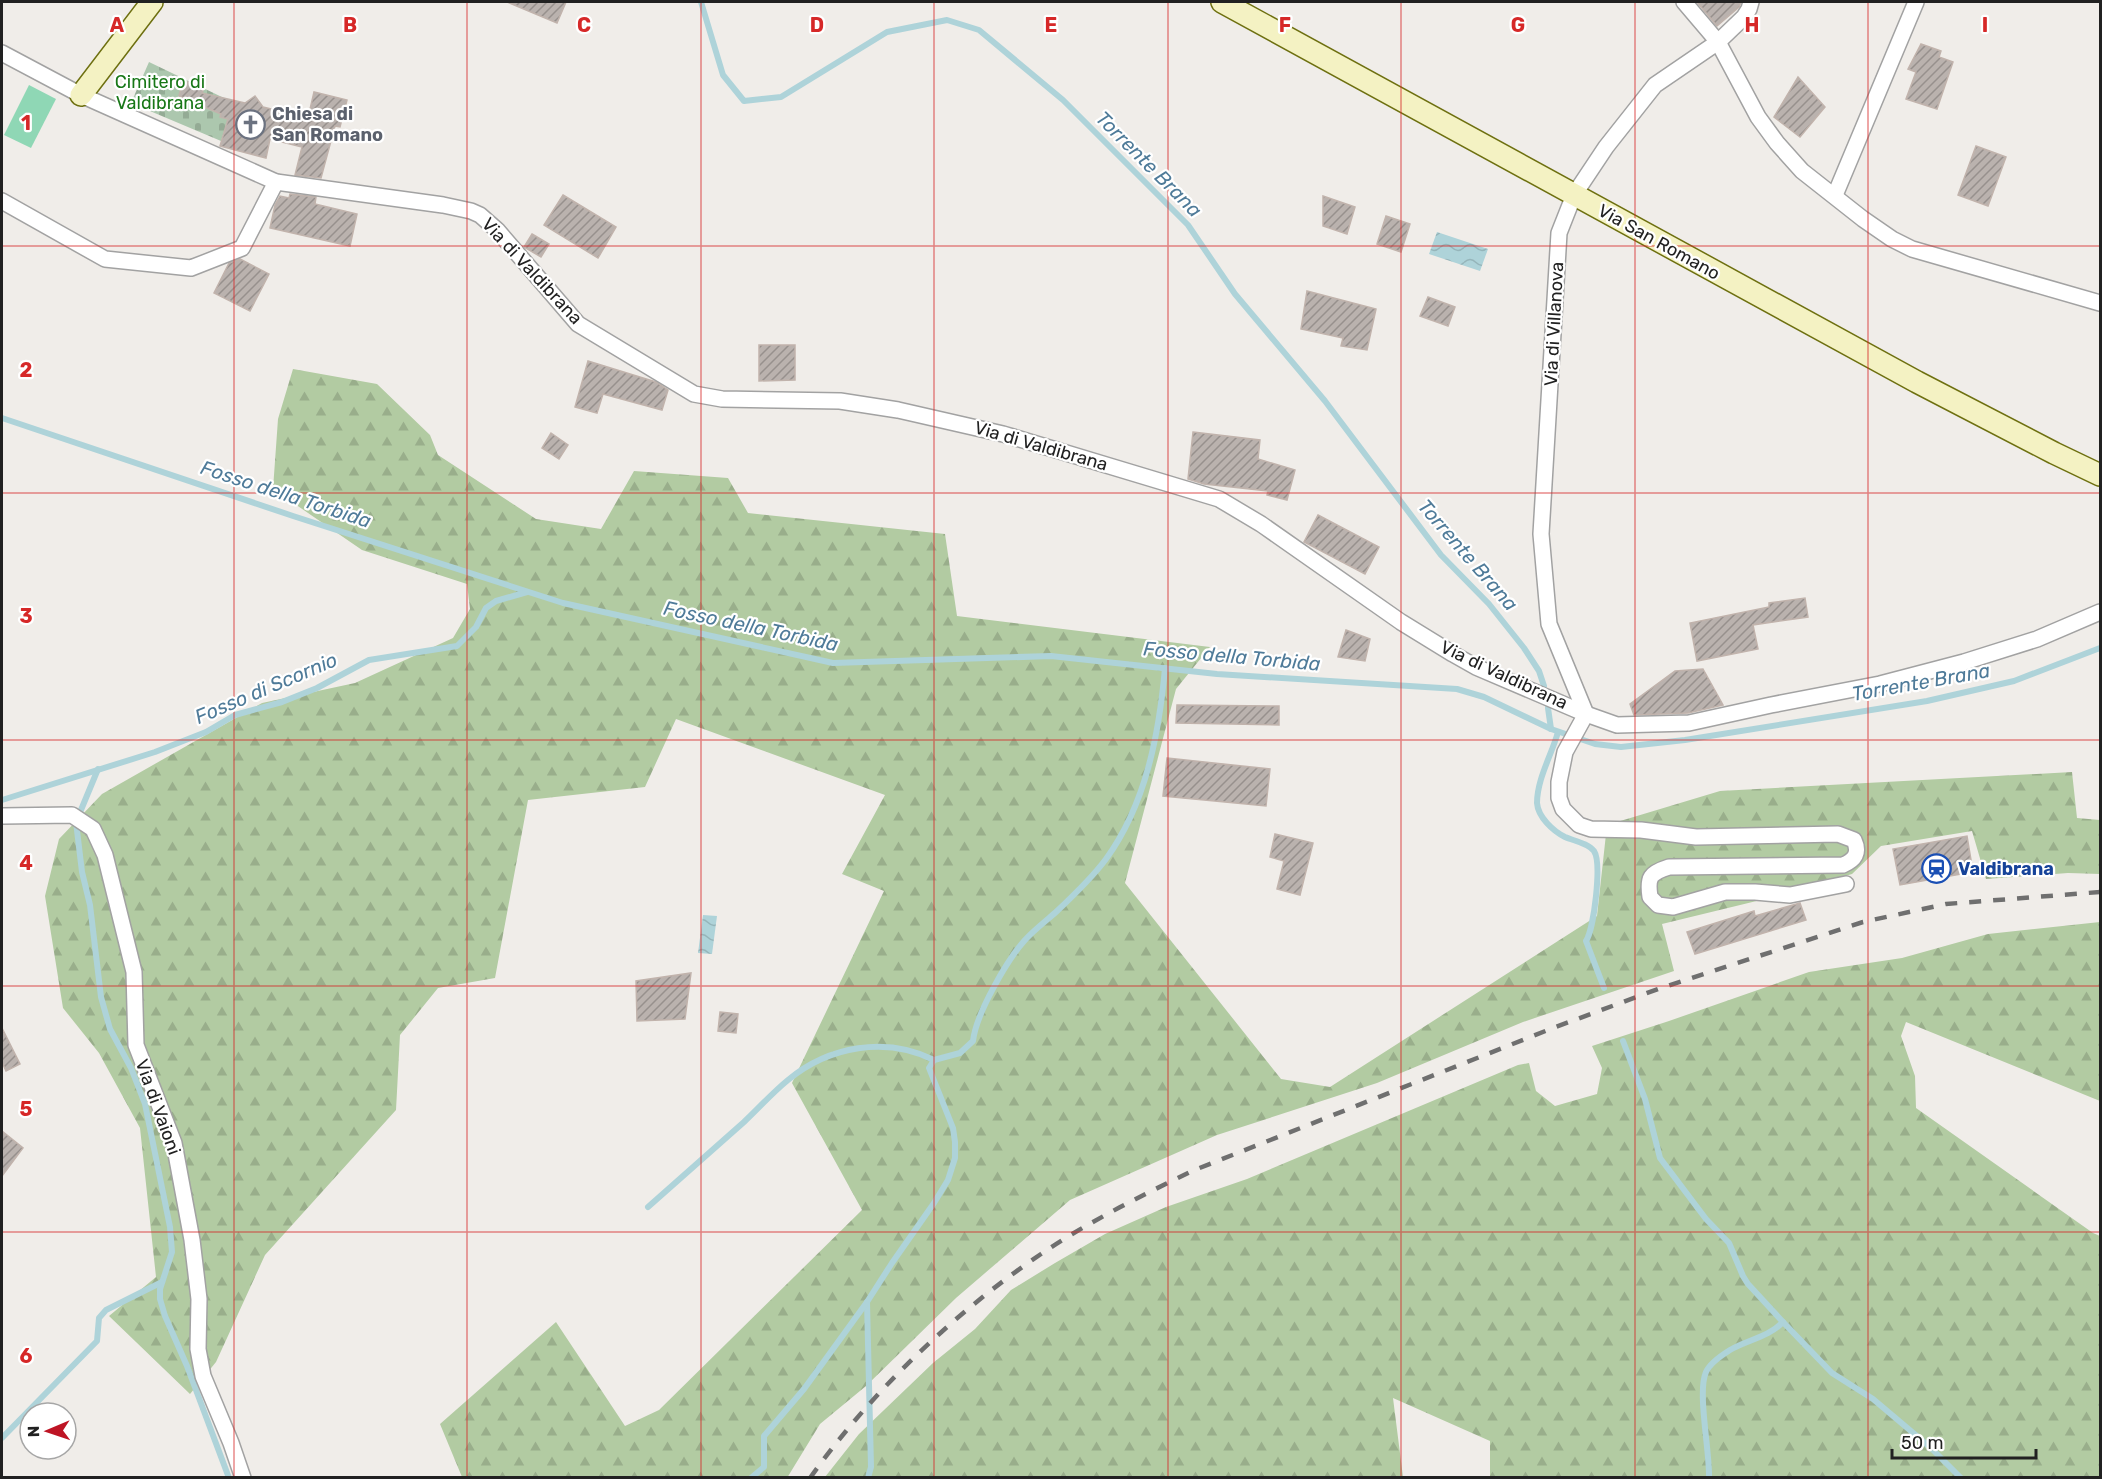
<svg xmlns="http://www.w3.org/2000/svg" width="2102" height="1479" viewBox="0 0 2102 1479" font-family="Rubik,sans-serif">
  <style>
    .forest { fill: url(#forest-firs) }
    .cemetery { fill: url(#cemetery-stones) }
    .pitch { fill: #8fd7b5 }
    .water { fill: url(#water-waves) }
    .lines { fill: none; stroke-linecap: round; stroke-linejoin: round }
    .stream { stroke: #aed3d9; stroke-width: 6 }
    .building { fill: url(#building-hatch); stroke: #c1b3ac; stroke-width: 1.5 }
    .street-casing { stroke: #a2a2a2; stroke-width: 18 }
    .secondary-casing { stroke: #6e7010; stroke-width: 24 }
    .street { stroke: #fff; stroke-width: 15 }
    .secondary { stroke: #f4f2c3; stroke-width: 21 }
    .rail { stroke: #6f6f6f; stroke-width: 4.5; stroke-dasharray: 12 12; stroke-linecap: butt }
    .grid { fill: none; stroke: #d62828; stroke-width: 1.5; stroke-opacity: 0.55 }
    .labels { text-anchor: middle; stroke-width: 4.5; stroke-linejoin: round; paint-order: stroke }
    .park-label { font-size: 18px; fill: #187717; stroke: #fff }
    .worship-label { font-size: 18px; font-weight: bold; fill: #5b616d; stroke: #fff; text-anchor: start }
    .street-label { font-size: 18px; fill: #212121; stroke: #fff }
    .transit-label { font-size: 18px; font-weight: bold; fill: #164399; stroke: #fff; text-anchor: start }
    .water-label { font-size: 20px; font-style: italic; fill: #4f7b99; stroke: #fff }
    .grid-label { font-size: 20px; text-anchor: middle; font-weight: bold; fill: #d62828; stroke: #fff; stroke-width: 4.5; stroke-linejoin: round; paint-order: stroke }
  </style>
  <defs>
    <pattern id="forest-firs" width="22" height="20" patternUnits="userSpaceOnUse" patternTransform="scale(1.5)"><rect width="22" height="20" fill="#b2cba2"/><path d="M5 1l3.5 6h-7zM16 11l3.5 6h-7z" fill="#99ae8b"/></pattern>
    <pattern id="cemetery-stones" width="16" height="16" patternUnits="userSpaceOnUse" patternTransform="scale(1.5)"><rect width="16" height="16" fill="#acc7ae"/><path d="M2 7V4a2 2 0 0 1 4 0v3zM10 15v-3a2 2 0 0 1 4 0v3z" fill="#94ab95"/></pattern>
    <pattern id="water-waves" width="16" height="10" patternUnits="userSpaceOnUse" patternTransform="scale(1.5)"><rect width="16" height="10" fill="#aed3d9"/><path d="M0 5q4-4 8 0t8 0" fill="none" stroke="#95b5ba"/></pattern>
    <pattern id="building-hatch" width="6" height="6" patternUnits="userSpaceOnUse" patternTransform="scale(1.5)"><rect width="6" height="6" fill="#bab2ae"/><path d="M-1 1l2-2M0 6l6-6M5 7l2-2" fill="none" stroke="#97908d"/></pattern>
  </defs>
  <rect width="100%" height="100%" fill="#f0ede9"/>
  <!-- forest -->
  <g class="forest">
    <path d="M293,369L377,384L430,435L438,455L536,519L601,529L634,471L728,478L748,513L945,534L957,616L1210,647L1176,689L1125,883L1281,1079L1330,1087L1597,916L1607,825L1720,791L2072,772L2077,818L2100,820V874L2068,873L1986,879L1972,831L1881,846L1852,874L1773,897L1662,924L1674,971L1523,1022L1377,1083L1217,1135L1070,1200L956,1298L866,1386L820,1424L787,1478L462,1477L440,1424L556,1322L625,1426L659,1410L862,1210L792,1083L884,891L842,874L885,795L676,719L645,787L528,800L495,978L438,988L400,1035L396,1110L265,1255L216,1362L190,1394L109,1316L156,1277L140,1128L99,1053L63,1008L45,896L59,839L102,794L262,703L355,683L453,638L470,609L467,584L362,550L273,489L278,419Z"/>
    <path d="M2100,922V1101L1906,1022L1901,1036L1915,1076L1916,1108L2093,1233L2100,1236V1477H1490V1441L1393,1398L1403,1477H825L859,1434L933,1363L975,1329L1011,1290L1055,1263L1105,1234L1166,1207L1247,1179L1518,1065L1529,1063L1536,1091L1555,1106L1597,1094L1602,1068L1592,1046L1669,1021L1809,972L1902,958L1988,934Z"/>
  </g>
  <!-- cemetery -->
  <path class="cemetery" d="M149,62L224,98L220,117L228,119L221,141L131,103Z"/>
  <!-- pitch -->
  <path class="pitch" d="M29,85L56,99L31,148L4,135Z"/>
  <!-- water -->
  <g class="water">
    <path d="M1437,232L1488,249L1480,271L1429,254Z"/>
    <path d="M703,915L717,916L712,954L698,953Z"/>
  </g>
  <g class="lines">
    <!-- stream -->
    <g class="stream">
      <path d="M701,2L723,75L744,101L781,97L887,32L947,20L979,30L1063,100L1188,225L1235,294L1325,401L1441,555L1489,604L1524,648L1539,671L1544,686"/>
      <path d="M2,418L293,516L563,603L833,663L1051,656L1217,674L1457,689L1484,697L1551,729L1595,744L1621,747L1685,740L1927,701L2014,681L2100,648"/>
      <path d="M1548,708L1551,729"/>
      <path d="M1558,732C1552,754 1537,779 1537,803C1538,817 1553,831 1565,837C1574,841 1588,843 1594,851C1602,863 1594,929 1586,941L1604,988"/>
      <path d="M98,769L76,822L82,872L90,905L101,997L110,1029L131,1068L145,1104L170,1227L172,1252L160,1289V1299L165,1316L187,1366L229,1478"/>
      <path d="M2,800L155,752L206,732L235,715L282,702L317,688L369,660L457,646L476,627L486,608L496,601L527,592"/>
      <path d="M1623,1041L1645,1099L1660,1158L1706,1219L1729,1243L1743,1276L1748,1284L1783,1322L1832,1373L1873,1399L1931,1448L1961,1478"/>
      <path d="M648,1207C680,1179 712,1150 744,1122C759,1108 772,1093 788,1080C829,1046 886,1036 934,1060"/>
      <path d="M867,1302L871,1467L868,1478"/>
      <path d="M2,1438L97,1341L99,1318L106,1310L162,1282"/>
      <path d="M751,1478L764,1467V1436L804,1389L867,1302L892,1263L934,1203L948,1180L955,1158V1142L953,1128L929,1068L934,1060L960,1053L973,1041C976,1014 1007,960 1025,940C1034,930 1046,921 1056,912C1073,896 1092,878 1106,859C1146,804 1159,734 1165,668"/>
      <path d="M1709,1478C1710,1452 1697,1392 1706,1372C1710,1363 1722,1355 1730,1350C1747,1340 1769,1337 1783,1322"/>
    </g>
  </g>
  <!-- building -->
  <g class="building">
    <path d="M507,2H566L557,23Z"/>
    <path d="M1697,2H1741L1739,7L1717,26Z"/>
    <path d="M1921,44L1941,51L1939,57L1953,62L1937,109L1906,99L1916,72L1908,69Z"/>
    <path d="M1798,77L1825,107L1800,137L1774,117Z"/>
    <path d="M188,82L204,88L202,93L245,103L255,96L263,107L308,118L314,92L347,100L340,127L335,126L321,178L295,175L302,147L270,139L266,158L220,146L228,119L220,117L221,114L179,96L181,88L185,89Z"/>
    <path d="M1976,146L2006,157L1988,206L1958,195Z"/>
    <path d="M290,194L316,197L315,204L357,214L350,246L270,228L275,205L280,196L289,198Z"/>
    <path d="M563,195L616,227L598,258L544,225Z"/>
    <path d="M1323,196L1355,207L1347,234L1323,226Z"/>
    <path d="M1386,216L1410,224L1401,252L1377,244Z"/>
    <path d="M532,234L549,244L541,257L524,247Z"/>
    <path d="M240,259L269,274L250,311L214,293L229,263Z"/>
    <path d="M1307,291L1376,309L1367,350L1341,346L1343,338L1301,329Z"/>
    <path d="M1428,297L1455,307L1448,326L1420,316Z"/>
    <path d="M759,345H795V380L759,381Z"/>
    <path d="M588,361L656,382L668,390L662,410L603,394L597,413L575,407Z"/>
    <path d="M1193,432L1260,440L1258,459L1295,470L1287,500L1267,495L1268,491L1204,484L1188,479Z"/>
    <path d="M551,433L568,445L559,459L542,448Z"/>
    <path d="M1318,515L1379,547L1365,574L1304,542Z"/>
    <path d="M1805,598L1808,617L1753,625L1758,649L1697,661L1690,623L1769,607V603Z"/>
    <path d="M1346,630L1370,639L1365,661L1338,657Z"/>
    <path d="M1703,669L1723,705L1688,713L1634,715L1630,704L1675,671Z"/>
    <path d="M1177,705L1279,706V725L1176,723Z"/>
    <path d="M1167,758L1270,769L1266,806L1163,796Z"/>
    <path d="M1275,834L1313,843L1300,895L1277,889L1284,861L1270,857Z"/>
    <path d="M1967,836L1973,872L1900,885L1893,849Z"/>
    <path d="M1800,903L1806,920L1695,954L1687,932L1754,911L1755,916Z"/>
    <path d="M691,973L685,1019L637,1021L636,981Z"/>
    <path d="M720,1012L738,1014L736,1033L718,1031Z"/>
    <path d="M2,1028L20,1064L6,1071L2,1062Z"/>
    <path d="M2,1131L23,1148L2,1176Z"/>
  </g>
  <g class="lines">
    <defs>
      <g id="street">
        <path d="M1684,2L1718,42L1758,117L1777,143L1802,171L1863,219L1892,239L1912,249L2100,303"/>
        <path d="M2,53L81,95L276,182L443,205L471,211L480,215L497,230L578,324L694,394L722,399L840,401L898,410L1003,434L1219,499L1261,524L1401,622L1453,654L1476,667L1586,714L1617,725L1689,723L1771,705L1880,684L1964,662L2037,639L2100,612"/>
        <path d="M1835,195L1916,2"/>
        <path d="M2,201L105,259L191,268L242,248L276,182"/>
        <path d="M1586,714L1565,752L1559,782V798L1563,809L1579,825L1591,829L1641,830L1696,837L1838,834L1854,840C1860,853 1855,860 1843,865L1669,867C1650,873 1647,877 1650,897L1658,905L1673,907L1725,892H1755L1790,895L1846,884"/>
        <path d="M1586,714L1549,624L1541,534L1559,233L1574,195L1606,147L1655,85L1718,42L1744,17L1749,9L1751,2"/>
        <path d="M2,816L72,815L93,829L105,855L134,972L136,1045L174,1143L192,1240L199,1299L198,1349L203,1376L231,1443L243,1478"/>
      </g>
      <g id="secondary">
        <path d="M1222,2L1917,382L2054,453L2100,475"/>
        <path d="M81,95L152,2"/>
      </g>
    </defs>
    <!-- street casing -->
    <use href="#street" class="street-casing"/>
    <!-- secondary casing -->
    <use href="#secondary" class="secondary-casing"/>
    <!-- street -->
    <use href="#street" class="street"/>
    <!-- secondary -->
    <use href="#secondary" class="secondary"/>
    <!-- rail -->
    <path class="rail" d="M810,1478C871,1392 954,1313 1041,1254C1088,1222 1141,1196 1192,1171L1553,1028L1658,989L1863,922L1946,904L2100,892"/>
  </g>
  <!-- grid -->
  <path class="grid" d="M234,2V1478M467,2V1478M701,2V1478M934,2V1478M1168,2V1478M1401,2V1478M1635,2V1478M1868,2V1478M2,246H2100M2,493H2100M2,740H2100M2,986H2100M2,1232H2100"/>
  <!-- icons -->
  <defs>
    <symbol id="church-ring" viewBox="-11 -11 22 22"><circle r="9.5" fill="#fff" stroke="#6b7280" stroke-width="1.5"/><path d="M-1.2-6h2.4v3.5h3.3v2.4h-3.3V6h-2.4V-.1h-3.3v-2.4h3.3Z" fill="#6b7280"/></symbol>
    <symbol id="station-ring" viewBox="-11 -11 22 22"><circle r="9.5" fill="#fff" stroke="#1a4fb4" stroke-width="1.5"/><path d="M-3-6H3Q5-6 5-4V2Q5 4 3 4L4.5 6H3L1.5 4h-3L-3 6H-4.5L-3 4Q-5 4-5 2V-4Q-5-6-3-6ZM-3.5-4v3h7v-3ZM-3.5 1v1.5H-2V1ZM2 1v1.5H3.5V1Z" fill="#1a4fb4"/></symbol>
  </defs>
  <g fill-rule="evenodd">
    <use href="#church-ring" x="234" y="108" width="33" height="33"/>
    <use href="#station-ring" x="1920" y="852" width="33" height="33"/>
  </g>
  <g class="labels">
    <!-- park labels -->
    <g class="park-label">
      <text x="160" y="88">Cimitero di<tspan x="160" dy="21">Valdibrana</tspan></text>
    </g>
    <!-- worship labels -->
    <g class="worship-label">
      <text x="272" y="120">Chiesa di<tspan x="272" dy="21">San Romano</tspan></text>
    </g>
    <!-- street labels -->
    <g class="street-label">
      <text transform="translate(1659 242) rotate(29)" y="6">Via San Romano</text>
      <text transform="translate(532 271) rotate(47)" y="6">Via di Valdibrana</text>
      <text transform="translate(1554 324) rotate(-87)" y="6">Via di Villanova</text>
      <text transform="translate(1041 446) rotate(16)" y="6">Via di Valdibrana</text>
      <text transform="translate(1504 675) rotate(25)" y="6">Via di Valdibrana</text>
      <text transform="translate(158 1107) rotate(70)" y="6">Via di Vaioni</text>
    </g>
    <!-- transit labels -->
    <g class="transit-label">
      <text x="1958" y="875">Valdibrana</text>
    </g>
    <!-- water labels -->
    <g class="water-label">
      <text transform="translate(1149 164) rotate(45)" y="7">Torrente Brana</text>
      <text transform="translate(286 494) rotate(18)" y="7">Fosso della Torbida</text>
      <text transform="translate(1468 555) rotate(49)" y="7">Torrente Brana</text>
      <text transform="translate(751 626) rotate(12)" y="7">Fosso della Torbida</text>
      <text transform="translate(1232 656) rotate(5)" y="7">Fosso della Torbida</text>
      <text transform="translate(1921 682) rotate(-10)" y="7">Torrente Brana</text>
      <text transform="translate(266 688) rotate(-23)" y="7">Fosso di Scornio</text>
    </g>
  </g>
  <g class="grid-label">
    <text x="117" y="32">A</text>
    <text x="350" y="32">B</text>
    <text x="584" y="32">C</text>
    <text x="817" y="32">D</text>
    <text x="1051" y="32">E</text>
    <text x="1285" y="32">F</text>
    <text x="1518" y="32">G</text>
    <text x="1752" y="32">H</text>
    <text x="1985" y="32">I</text>
    <text x="26" y="130">1</text>
    <text x="26" y="377">2</text>
    <text x="26" y="623">3</text>
    <text x="26" y="870">4</text>
    <text x="26" y="1116">5</text>
    <text x="26" y="1363">6</text>
  </g>
  <!-- border -->
  <rect width="2102" height="1479" fill="none" stroke="#212121" stroke-width="6"/>
  <!-- north arrow -->
  <g transform="translate(48 1431) rotate(268)"><circle r="28" fill="#ffffff" stroke="#a6a6a6" stroke-width="1.5"/>
  <path d="M0-4.5L10 22L0 15L-10 22Z" fill="#be1424"/>
  <text y="-9" font-size="16" font-weight="bold" text-anchor="middle" fill="#212121">N</text>
  </g>
  <!-- scale -->
  <path d="M1892 1449v9h144v-9" fill="none" stroke="#212121" stroke-width="3"/>
  <text x="1901" y="1449" font-size="18" fill="#212121" stroke="#ffffff" stroke-width="4.5" paint-order="stroke">50 m</text>
</svg>
